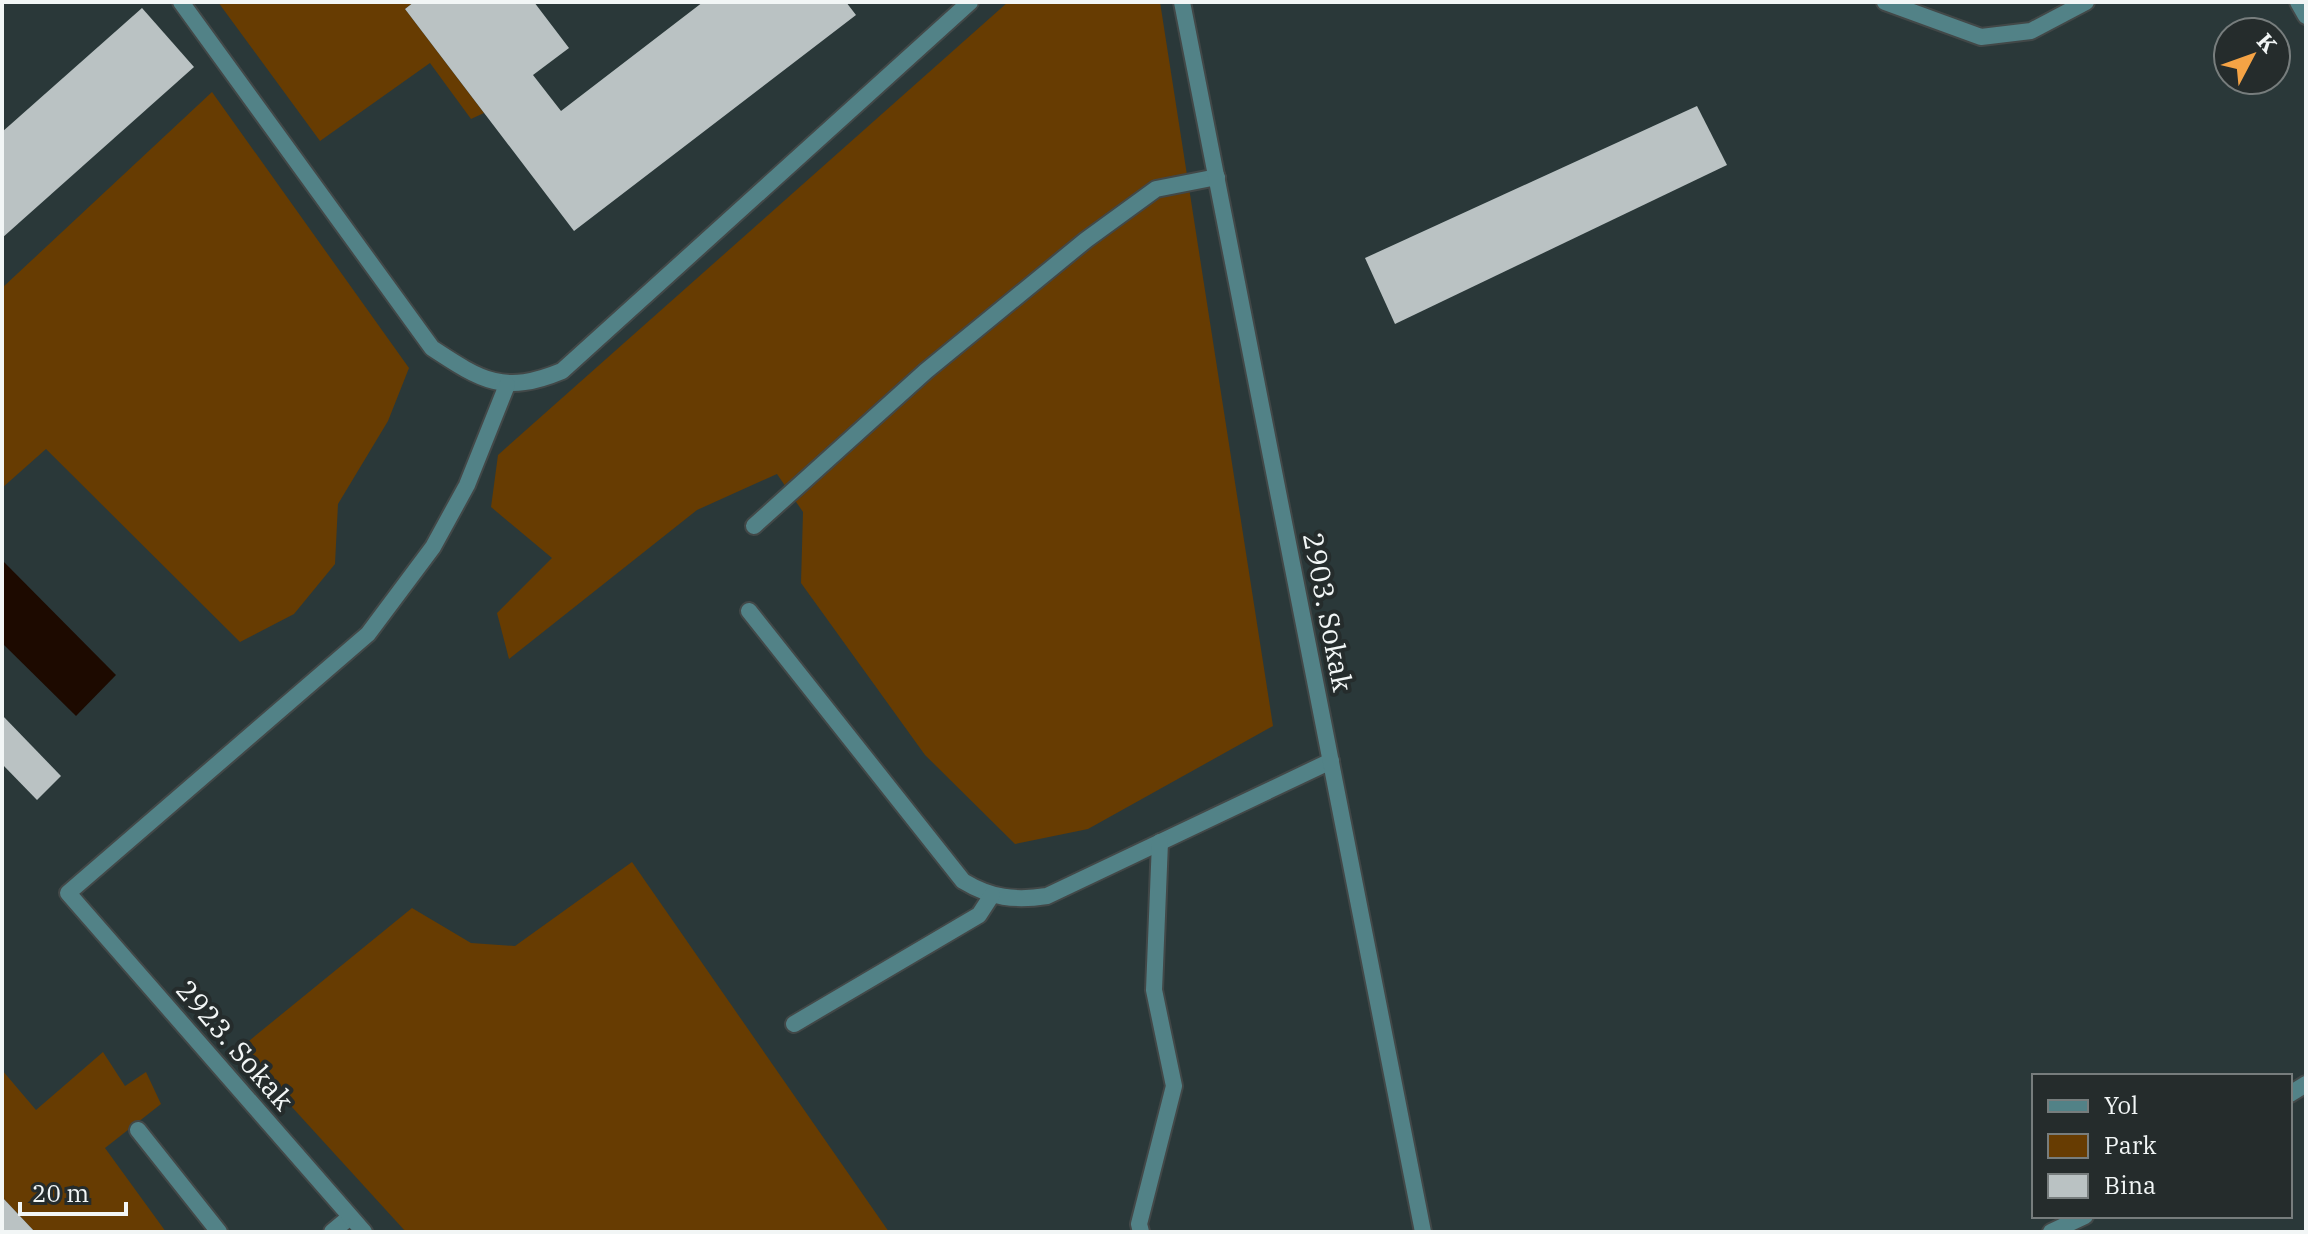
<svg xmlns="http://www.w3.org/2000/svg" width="2308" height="1234" viewBox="0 0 2308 1234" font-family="'IBM Plex Serif',serif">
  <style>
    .built { fill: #2a3839; fill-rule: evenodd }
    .green { fill: #673c02 }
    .water { fill: #1d0a00 }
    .building { fill: #bac2c3 }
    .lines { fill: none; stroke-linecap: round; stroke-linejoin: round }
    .service-casing { stroke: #424848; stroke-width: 20 }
    .minor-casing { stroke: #424848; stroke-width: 20 }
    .tertiary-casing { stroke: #424848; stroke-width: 20 }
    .service { stroke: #528287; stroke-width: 16 }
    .minor { stroke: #528287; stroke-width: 16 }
    .tertiary { stroke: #528287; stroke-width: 16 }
    .labels { text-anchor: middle; stroke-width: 8; stroke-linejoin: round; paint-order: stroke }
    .street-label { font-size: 28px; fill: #f2f6f6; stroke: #252c2c }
  </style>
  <rect width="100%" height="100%" fill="#252c2c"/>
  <!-- built -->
  <path class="built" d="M2,2H2306V1232H2ZM2228,32H2276V80H2228ZM2034,1076H2290V1216H2034Z"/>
  <!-- green -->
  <g class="green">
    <path d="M218,2H414L405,9L484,113L471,119L430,63L320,141Z"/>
    <path d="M1008,2H1160L1273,726L1088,829L1015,844L925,755L801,583L803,512L777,474L697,510L509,659L497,613L552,558L491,507L498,455Z"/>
    <path d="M212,92L409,368L388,421L338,504L335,564L294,614L240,642L46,449L2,488V288Z"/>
    <path d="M632,862L889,1232H406L239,1049L412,908L471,943L515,946Z"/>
    <path d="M103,1052L125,1086L146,1072L161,1104L105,1148L166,1232H35L2,1197V1070L36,1110Z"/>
  </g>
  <!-- water -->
  <path class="water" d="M2,560L116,675L76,716L2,643Z"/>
  <!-- building -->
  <g class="building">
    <path d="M414,2H534L569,48L533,75L561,111L703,2H846L856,15L574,231L405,9Z"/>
    <path d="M142,8L194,67L2,238V132Z"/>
    <path d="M1697,106L1727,165L1395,324L1365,258Z"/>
    <path d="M2,715L61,776L37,800L2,764Z"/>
    <path d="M2,1197L35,1232H2Z"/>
  </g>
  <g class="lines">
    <defs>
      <g id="service">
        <path d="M1885,2L1981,37L2031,31L2086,2"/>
        <path d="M754,526L926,371L1086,240L1156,189L1217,177"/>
        <path d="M749,611L963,881C991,898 1015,901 1047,896L1331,761"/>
        <path d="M794,1024L979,915L992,895"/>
        <path d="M138,1130L219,1232"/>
        <path d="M332,1232L350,1217"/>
        <path d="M1141,1232L1139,1224L1174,1086L1154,990L1160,842"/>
      </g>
      <g id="minor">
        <path d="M181,2L432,348C482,381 504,395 562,371L970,2"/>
        <path d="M2298,2L2306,16"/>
        <path d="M2290,1094L2306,1084"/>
        <path d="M364,1232L68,893L368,634L433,547L467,485L507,385"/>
        <path d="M2051,1232L2085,1216"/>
      </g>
      <path id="tertiary" d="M1182,2L1423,1232"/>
    </defs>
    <!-- service casing -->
    <use href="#service" class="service-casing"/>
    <!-- minor casing -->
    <use href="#minor" class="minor-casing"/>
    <!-- tertiary casing -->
    <use href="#tertiary" class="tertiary-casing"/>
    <!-- service -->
    <use href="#service" class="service"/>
    <!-- minor -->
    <use href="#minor" class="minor"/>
    <!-- tertiary -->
    <use href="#tertiary" class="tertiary"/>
  </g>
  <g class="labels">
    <!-- street labels -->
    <g class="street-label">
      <text transform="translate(1328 612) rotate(79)" y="10">2903. Sokak</text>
      <text transform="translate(235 1045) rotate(49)" y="10">2923. Sokak</text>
    </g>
  </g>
  <!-- border -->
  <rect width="2308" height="1234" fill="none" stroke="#f2f6f6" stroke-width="8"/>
  <!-- legend -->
  <rect x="2032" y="1074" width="260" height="144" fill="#252c2c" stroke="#777d7d" stroke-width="2"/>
  <rect x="2048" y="1100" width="40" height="12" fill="#528287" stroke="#777d7d" stroke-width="2"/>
  <text x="2104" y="1114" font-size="24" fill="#f2f6f6">Yol</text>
  <rect x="2048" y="1134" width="40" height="24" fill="#673c02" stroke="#777d7d" stroke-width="2"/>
  <text x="2104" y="1154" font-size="24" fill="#f2f6f6">Park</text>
  <rect x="2048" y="1174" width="40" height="24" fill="#bac2c3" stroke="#777d7d" stroke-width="2"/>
  <text x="2104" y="1194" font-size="24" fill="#f2f6f6">Bina</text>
  <!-- north arrow -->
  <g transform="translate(2252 56) rotate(49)"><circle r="38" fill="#252c2c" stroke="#777d7d" stroke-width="2"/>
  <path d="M0-6L14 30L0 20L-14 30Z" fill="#f5a345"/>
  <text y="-12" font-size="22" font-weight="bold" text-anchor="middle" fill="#f2f6f6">K</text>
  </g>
  <!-- scale -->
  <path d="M20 1202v12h106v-12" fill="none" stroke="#f2f6f6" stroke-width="4"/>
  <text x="32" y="1202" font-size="24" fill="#f2f6f6" stroke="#252c2c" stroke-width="6" paint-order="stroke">20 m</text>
</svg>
